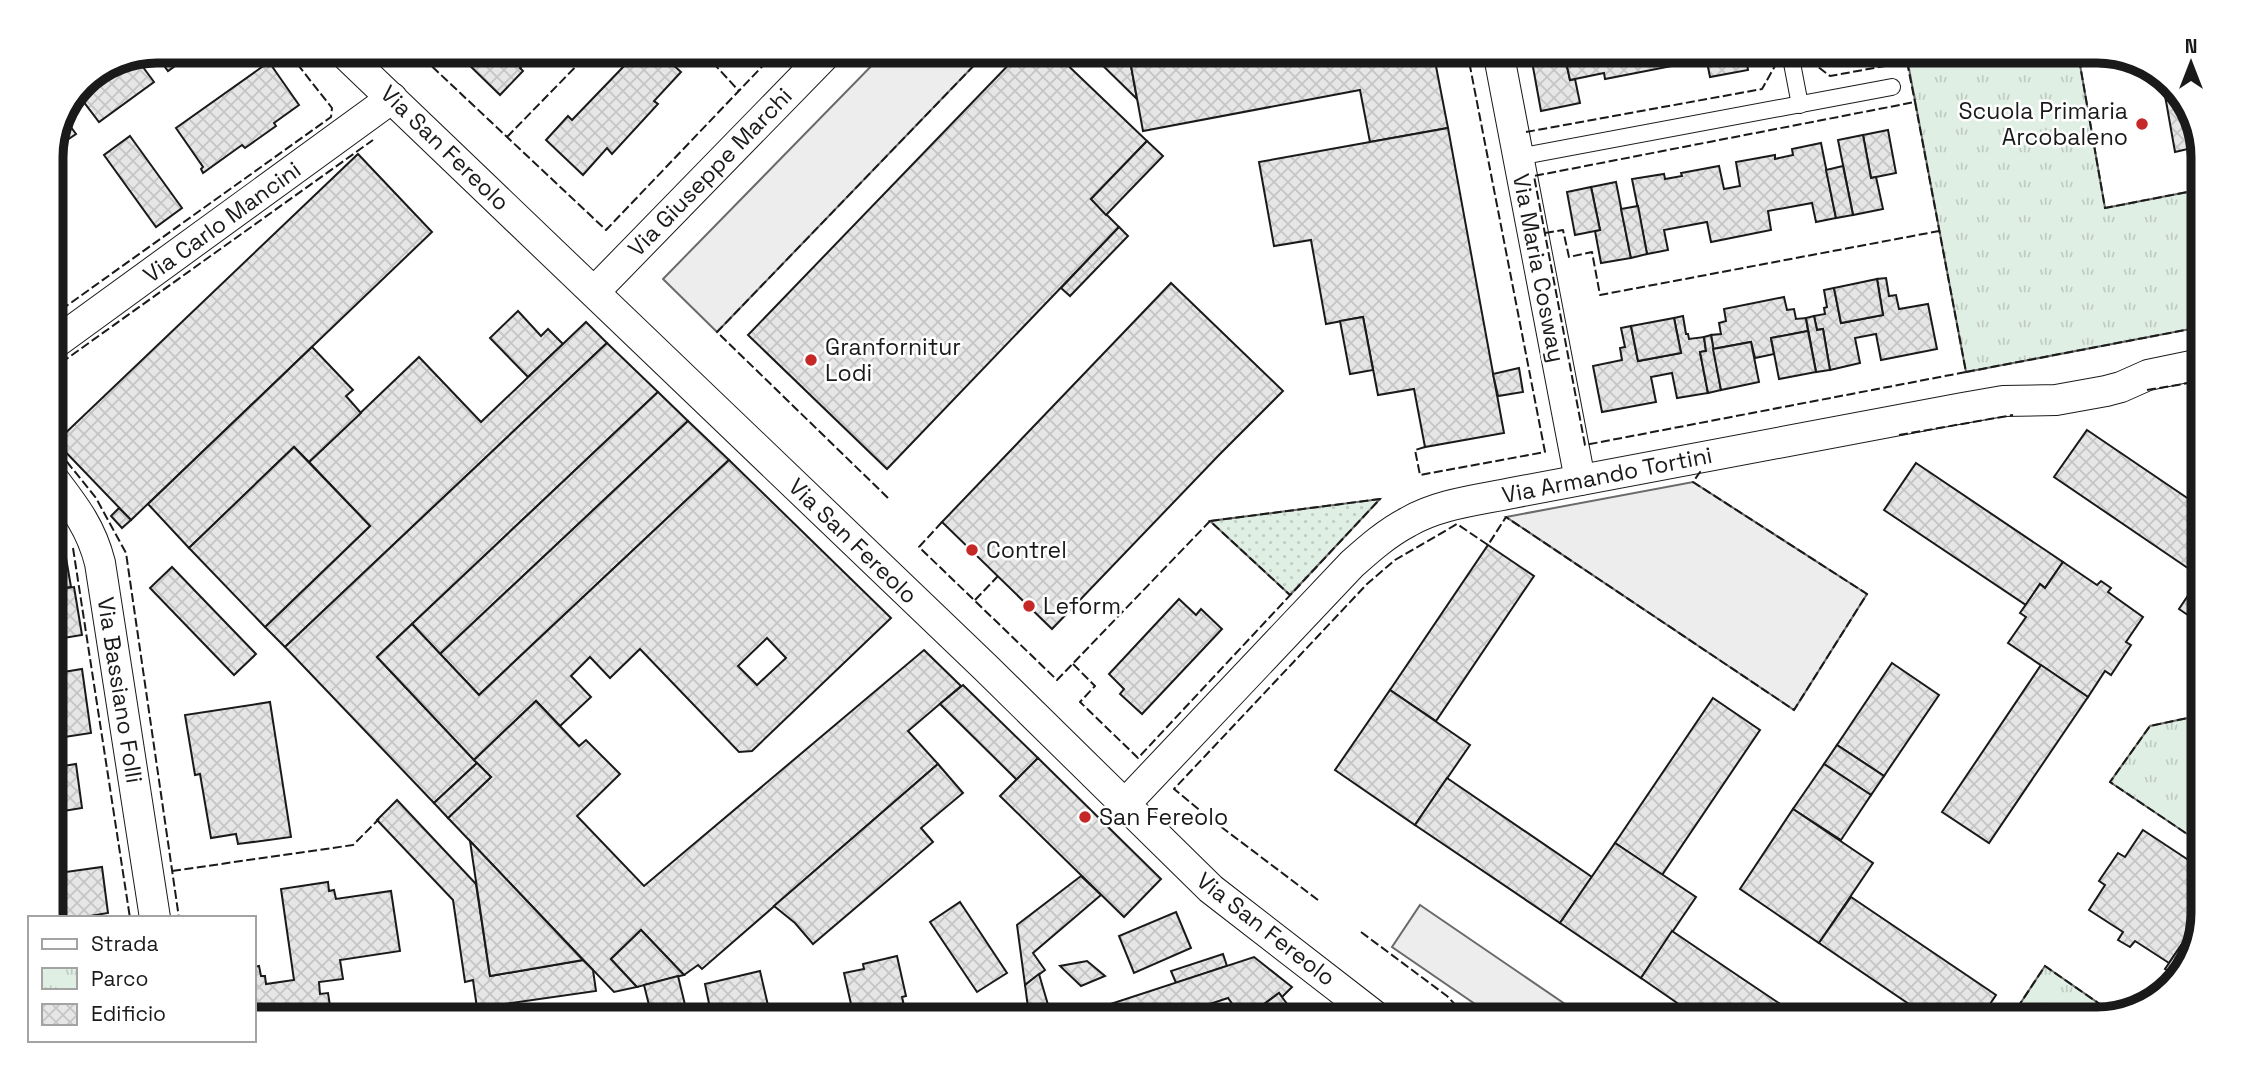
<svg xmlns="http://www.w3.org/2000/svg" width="2254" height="1070" viewBox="0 0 2254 1070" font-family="'Space Grotesk',sans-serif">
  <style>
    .grass { fill: url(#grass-dots); stroke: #6a6a6a; stroke-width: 2 }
    .park { fill: url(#park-tufts); stroke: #6a6a6a; stroke-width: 2 }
    .parking { fill: #ededed; stroke: #6a6a6a; stroke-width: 2 }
    .building { fill: url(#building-cross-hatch); stroke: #1a1a1a; stroke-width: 2; fill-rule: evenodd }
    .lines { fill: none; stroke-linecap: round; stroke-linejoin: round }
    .lane-casing { stroke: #1a1a1a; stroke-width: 18 }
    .street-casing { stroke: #1a1a1a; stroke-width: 32 }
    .lane { stroke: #fff; stroke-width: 16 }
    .street { stroke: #fff; stroke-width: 30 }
    .fence { stroke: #1a1a1a; stroke-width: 2; stroke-dasharray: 9 3.5; stroke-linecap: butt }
    .poi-dot { fill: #c62828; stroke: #fff; stroke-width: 2.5 }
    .labels { text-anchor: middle; stroke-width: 5; stroke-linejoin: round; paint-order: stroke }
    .poi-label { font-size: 23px; fill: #1a1a1a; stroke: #fff; text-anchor: start }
    .street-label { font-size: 23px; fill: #1a1a1a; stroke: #fff }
    .rim { fill: none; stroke: #1a1a1a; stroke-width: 9 }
  </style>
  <defs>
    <pattern id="grass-dots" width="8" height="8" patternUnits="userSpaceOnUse" patternTransform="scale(1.75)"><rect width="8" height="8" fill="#e0efe3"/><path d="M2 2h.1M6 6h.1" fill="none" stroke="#c0ccc2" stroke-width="1.8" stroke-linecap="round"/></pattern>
    <pattern id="park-tufts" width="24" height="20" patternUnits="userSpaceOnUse" patternTransform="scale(1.75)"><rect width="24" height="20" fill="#e0efe3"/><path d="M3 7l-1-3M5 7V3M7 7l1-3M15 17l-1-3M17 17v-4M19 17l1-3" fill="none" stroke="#c0ccc2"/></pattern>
    <pattern id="building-cross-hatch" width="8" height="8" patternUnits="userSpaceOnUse" patternTransform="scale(1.75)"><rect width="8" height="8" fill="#e6e6e6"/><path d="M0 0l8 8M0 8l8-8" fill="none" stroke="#c5c5c5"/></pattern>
  </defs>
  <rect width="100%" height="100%" fill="#fff"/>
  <!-- grass -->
  <path class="grass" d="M1380,499L1290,595L1210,521Z"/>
  <!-- park -->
  <g class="park">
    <path d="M1907,58L2079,59L2105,208L2203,189L2201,327L1966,372Z"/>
    <path d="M2197,716L2196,840L2110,782L2150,726Z"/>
    <path d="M2045,966L2114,1014L2097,1019H2010Z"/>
  </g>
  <!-- parking -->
  <g class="parking">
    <path d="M883,54H985L717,332L663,279Z"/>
    <path d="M1693,482L1867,594L1794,710L1506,517Z"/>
    <path d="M1420,905L1584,1017H1494L1392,947Z"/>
  </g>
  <!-- building -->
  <g class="building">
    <path d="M157,51H196L168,71L154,52Z"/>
    <path d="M470,52H536L520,68L523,71L500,95L463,59Z"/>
    <path d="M630,53H660L681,72L654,101L658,104L612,154L607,148L583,175L546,140L568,116L572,120L625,65L621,62Z"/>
    <path d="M1019,54L1057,55L1147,141L1091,199L1119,227L887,469L748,335Z"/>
    <path d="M1092,55H1129L1137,99Z"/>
    <path d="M1129,55L1434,56L1448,128L1370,142L1360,90L1143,131Z"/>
    <path d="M1531,56L1565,57L1570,80L1575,79L1580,103L1541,111Z"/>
    <path d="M1565,57H1691L1676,60L1677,65L1605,79L1604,73L1570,80Z"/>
    <path d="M1706,57H1746L1748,70L1710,77Z"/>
    <path d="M137,59L154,82L99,122L77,93L82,82Z"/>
    <path d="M269,62L299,105L274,123L276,126L245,148L242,145L203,173L201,169L203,167L176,128Z"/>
    <path d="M2161,78L2185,98L2166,101Z"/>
    <path d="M2185,98L2192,118L2187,119L2192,148L2175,152L2166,101Z"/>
    <path d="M2192,118L2203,151V155L2194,157L2187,119Z"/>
    <path d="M65,119L76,134L51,151Z"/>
    <path d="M1448,128L1504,433L1425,447L1414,389L1378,395L1363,317L1326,324L1311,240L1274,246L1259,162Z"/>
    <path d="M1888,130L1896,173L1871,178L1863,135Z"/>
    <path d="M1863,135L1871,178L1876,177L1883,209L1853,215L1838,140Z"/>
    <path d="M130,136L182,208L156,227L104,155Z"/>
    <path d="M1147,141L1163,156L1106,215L1091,199Z"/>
    <path d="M1821,143L1836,218L1816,222L1812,203L1768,211L1771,230L1711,242L1707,222L1664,230L1668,250L1647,254L1632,179L1664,174L1665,179L1682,176L1681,173L1719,166L1724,189L1740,186L1736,162L1775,155V159L1793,155L1792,149Z"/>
    <path d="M358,154L432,232L131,520L56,442Z"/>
    <path d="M1843,166L1853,215L1836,218L1826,170Z"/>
    <path d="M1616,182L1631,258L1601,263L1595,231L1600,230L1591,187Z"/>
    <path d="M1591,187L1600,230L1575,235L1567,192Z"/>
    <path d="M1638,206L1647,254L1631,258L1621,209Z"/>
    <path d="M1119,227L1128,236L1070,296L1061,288Z"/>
    <path d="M1886,278L1889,296L1896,295L1899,309L1928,304L1937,349L1881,360L1876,334L1855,338L1860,363L1830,370L1823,329L1817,330L1814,316L1825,314L1824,308L1827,307L1824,290L1834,288L1841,323L1883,315L1877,279Z"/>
    <path d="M1877,279L1883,315L1841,323L1834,288Z"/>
    <path d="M1171,283L1283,391L1219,455L1052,629L942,522Z"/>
    <path d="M1784,297L1787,310L1794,309L1796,319L1806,318L1808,331L1771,338L1774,354L1755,358L1751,342L1713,349L1711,335L1721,334L1719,323L1726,321L1724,309Z"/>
    <path d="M518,311L541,336L548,329L563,344L528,377L490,338Z"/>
    <path d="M1683,316L1686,334H1688L1689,339L1704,337L1706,351L1700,352L1708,393L1677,398L1672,373L1651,377L1656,402L1602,412L1593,366L1622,360L1620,348L1625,347L1621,328L1631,326L1638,361L1681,353L1674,318Z"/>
    <path d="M1814,316L1817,330L1823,329L1830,370L1816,372L1806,318Z"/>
    <path d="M1363,317L1373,370L1350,374L1340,321Z"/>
    <path d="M1674,318L1681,353L1638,361L1631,326Z"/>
    <path d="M586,322L607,343L285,647L265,627L370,526L309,462L419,357L481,422Z"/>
    <path d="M1808,331L1816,372L1779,379L1771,338Z"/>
    <path d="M1711,335L1721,390L1708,393L1700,352L1706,351L1704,337Z"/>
    <path d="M1751,342L1759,382L1721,390L1713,349Z"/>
    <path d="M607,343L658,392L377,657L477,763L434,803L285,647Z"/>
    <path d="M312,347L353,390L346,396L361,413L309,462L294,447L189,548L148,504Z"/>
    <path d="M1519,368L1523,392L1498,396L1493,374Z"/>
    <path d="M658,392L688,421L440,654L412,624Z"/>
    <path d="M688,421L729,460L479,695L440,654Z"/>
    <path d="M2087,430L2199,506V568L2195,573L2054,477Z"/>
    <path d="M294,447L370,526L265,627L189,548Z"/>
    <path d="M729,460L891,618L752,751L739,752L640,649L610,678L590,657L571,676L591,697L560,726L536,701L474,760L377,657L412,624L479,695ZM767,638L786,658L757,685L738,666Z"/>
    <path d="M1916,463L2063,562L2045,588L2040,584L2026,605L1884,510Z"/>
    <path d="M119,508L131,520L122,528L111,516Z"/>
    <path d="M51,521L65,540L64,546L51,555Z"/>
    <path d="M1488,545L1534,576L1436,721L1390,690Z"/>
    <path d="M64,546L71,587L51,590V555Z"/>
    <path d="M2063,562L2097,585L2101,581L2111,588L2108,592L2143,617L2126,642L2131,645L2111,675L2105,671L2088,697L2008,643L2026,617L2020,613L2040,584L2045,588Z"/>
    <path d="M172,567L256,654L234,675L150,588Z"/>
    <path d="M2199,568L2198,622L2179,609L2195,585L2190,581Z"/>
    <path d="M74,587L82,635L51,640V590Z"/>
    <path d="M1179,599L1196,615L1201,609L1222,629L1142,714L1120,694L1124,689L1109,674Z"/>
    <path d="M924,650L961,686L908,731L938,764L702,969L698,965L684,975L641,930L611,959L637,987L614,992L448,818L491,777L474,760L536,701L579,746L586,740L620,774L577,816L644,886Z"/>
    <path d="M1892,663L1939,695L1884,776L1837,745Z"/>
    <path d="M2041,665L2088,697L1989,843L1942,812Z"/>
    <path d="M82,669L91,733L51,739V674Z"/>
    <path d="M963,685L1038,758L1017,780L940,704Z"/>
    <path d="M1390,690L1470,745L1415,825L1335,770Z"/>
    <path d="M1713,698L1760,730L1662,875L1615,843Z"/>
    <path d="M270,702L291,837L238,844L236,834L211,838L200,774L195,775L185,715Z"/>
    <path d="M1837,745L1884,776L1871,795L1824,764Z"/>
    <path d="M1038,758L1161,879L1124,917L1000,796Z"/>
    <path d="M477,763L491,777L448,818L434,803Z"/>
    <path d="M76,764L82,808L51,813V768Z"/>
    <path d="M938,764L963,793L921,828L933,842L813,944L795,923L774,906Z"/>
    <path d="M1824,764L1871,795L1841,840L1793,809Z"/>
    <path d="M1447,778L1592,877L1560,923L1415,825Z"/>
    <path d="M397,800L476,884L490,976L583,960L593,970L596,991L477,1008L473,980L465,982L453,900L377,820Z"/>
    <path d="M1793,809L1873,863L1819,943L1740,889Z"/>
    <path d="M2143,830L2196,865L2195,939L2193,942L2186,938L2169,963L2135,941L2130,947L2118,940L2123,932L2089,910L2105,885L2099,881L2118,853L2125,857Z"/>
    <path d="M470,841L583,960L490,976Z"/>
    <path d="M1615,843L1696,897L1641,978L1560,923Z"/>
    <path d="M102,867L108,913L78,918H51V874Z"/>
    <path d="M1081,876L1101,895L1033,953L1045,970L1025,985L1017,925Z"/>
    <path d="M328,882L329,891L334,890L336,899L391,891L400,951L340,960L343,979L319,982L320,994L328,993L331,1012H254V967L259,966L261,976H265L266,984L294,980L281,889Z"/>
    <path d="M1851,897L1996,995L1980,1019H1931L1819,943Z"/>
    <path d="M960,902L1007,973L977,992L930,922Z"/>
    <path d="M1176,912L1191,948L1134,973L1119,936Z"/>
    <path d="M641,930L684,975L637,987L611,959Z"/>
    <path d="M1672,931L1740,977L1801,1018H1699L1641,978Z"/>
    <path d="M2186,938L2193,942L2195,939V954L2176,976L2165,969Z"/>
    <path d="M1223,954L1227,966L1176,983L1171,971Z"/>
    <path d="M897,956L906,996L902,997L906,1014H849L847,1004H851L844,973L864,969L863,964Z"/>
    <path d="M1254,957L1292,987L1282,997L1279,993L1248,1016H1241L1228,998L1192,1010L1193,1015H1077Z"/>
    <path d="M1087,961L1105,976L1081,986L1060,966Z"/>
    <path d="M760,971L770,1014L711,1013L705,984Z"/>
    <path d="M1039,974L1051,1015H1029L1025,985Z"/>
    <path d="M678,976L687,1013H651L644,985Z"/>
    <path d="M1279,993L1296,1016H1248Z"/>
    <path d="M1018,1007L1019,1015H965V1013Z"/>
  </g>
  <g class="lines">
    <defs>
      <g id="lane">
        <path d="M1791,58L1800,105"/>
        <path d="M364,71L382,52"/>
        <path d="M1518,157L1892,87"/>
      </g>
      <g id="street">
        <path d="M343,52L985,667L1211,889L1375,1016"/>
        <path d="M1499,56L1580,480"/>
        <path d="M595,291L826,54"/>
        <path d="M51,346L392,98"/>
        <path d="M51,476C74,506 91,527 100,563L155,918"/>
        <path d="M1125,804L1352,564C1370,548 1387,533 1408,522C1439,504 1478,500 1512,493L1963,408L2003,401L2056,400L2106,391L2121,387L2148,375L2201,364"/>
      </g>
    </defs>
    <!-- lane casing -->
    <use href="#lane" class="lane-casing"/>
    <!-- street casing -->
    <use href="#street" class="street-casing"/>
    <!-- lane -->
    <use href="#lane" class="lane"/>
    <!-- street -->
    <use href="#street" class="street"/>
    <!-- fence -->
    <g class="fence">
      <path d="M704,53L739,91"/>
      <path d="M423,58L606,230L775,53"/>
      <path d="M1812,58L1813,63L1830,76L1907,62V58"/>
      <path d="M2079,59L2105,208L2203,189"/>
      <path d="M1907,62L1915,102"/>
      <path d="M1514,65L1532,62"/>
      <path d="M1915,102L1966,372L1585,445L1534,176Z"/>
      <path d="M1526,132L1762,89L1775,66L1774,58"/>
      <path d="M507,137L589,53"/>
      <path d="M1545,233L1563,230L1569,257L1592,252L1600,295L1939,231"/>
      <path d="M51,317L331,117L332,108L287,51"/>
      <path d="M51,370L373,140"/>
      <path d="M1966,372L2201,327"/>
      <path d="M2147,390L2201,381"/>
      <path d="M1899,435L2013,415"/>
      <path d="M51,442L96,498L126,553L179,918"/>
      <path d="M1425,447L1415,450L1420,475L1545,452L1468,56"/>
      <path d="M888,498L717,332L985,54"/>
      <path d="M942,522L919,547L1057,680L1210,521L1290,595"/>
      <path d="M73,548L130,918"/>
      <path d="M975,600L998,576"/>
      <path d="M1073,664L1095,686L1080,702L1138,758L1380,499L1210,521"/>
      <path d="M2196,840L2110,782L2150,726L2197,716"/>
      <path d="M172,871L353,845L379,819"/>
      <path d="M1318,900L1208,817L1174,789L1367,584L1395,560L1457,524L1488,545L1506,517L1794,710L1867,594L1693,482L1700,472L1703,471"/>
      <path d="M1361,932L1447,996L1467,1017"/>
      <path d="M2010,1019L2045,966L2114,1014"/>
    </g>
  </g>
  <!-- markers -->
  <g class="poi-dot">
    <circle cx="2142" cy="124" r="7"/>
    <circle cx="811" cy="360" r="7"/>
    <circle cx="972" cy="550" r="7"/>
    <circle cx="1029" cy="606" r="7"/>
    <circle cx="1085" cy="817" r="7"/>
  </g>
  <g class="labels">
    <!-- poi labels -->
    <g class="poi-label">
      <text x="2128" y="119" text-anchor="end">Scuola Primaria<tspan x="2128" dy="26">Arcobaleno</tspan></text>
      <text x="825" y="355">Granfornitur<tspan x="825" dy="26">Lodi</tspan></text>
      <text x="986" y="558">Contrel</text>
      <text x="1043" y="614">Leform</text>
      <text x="1099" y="825">San Fereolo</text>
    </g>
    <!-- street labels -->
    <g class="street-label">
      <text transform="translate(445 148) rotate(44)" y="8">Via San Fereolo</text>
      <text transform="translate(710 172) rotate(-46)" y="8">Via Giuseppe Marchi</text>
      <text transform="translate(222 222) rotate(-36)" y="8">Via Carlo Mancini</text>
      <text transform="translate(1539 268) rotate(79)" y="8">Via Maria Cosway</text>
      <text transform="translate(1607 475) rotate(-11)" y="8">Via Armando Tortini</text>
      <text transform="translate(853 541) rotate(44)" y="8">Via San Fereolo</text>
      <text transform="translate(120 690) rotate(81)" y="8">Via Bassiano Folli</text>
      <text transform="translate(1266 929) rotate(38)" y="8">Via San Fereolo</text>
    </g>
  </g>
  <!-- crop -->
  <path d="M0 0H2254V1070H0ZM157 63H2097A94 94 0 0 1 2191 157V913A94 94 0 0 1 2097 1007H157A94 94 0 0 1 63 913V157A94 94 0 0 1 157 63Z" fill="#fff" fill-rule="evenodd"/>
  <path class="rim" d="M157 63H2097A94 94 0 0 1 2191 157V913A94 94 0 0 1 2097 1007H157A94 94 0 0 1 63 913V157A94 94 0 0 1 157 63Z"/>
  <!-- legend -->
  <rect x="28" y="916" width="228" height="126" fill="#ffffff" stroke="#a3a3a3" stroke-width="2"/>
  <rect x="42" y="939" width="35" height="10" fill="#ffffff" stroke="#a3a3a3" stroke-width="2"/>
  <text x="91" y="951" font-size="21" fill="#1a1a1a">Strada</text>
  <rect x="42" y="968" width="35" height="21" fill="url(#park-tufts)" stroke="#a3a3a3" stroke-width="2"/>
  <text x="91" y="986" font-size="21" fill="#1a1a1a">Parco</text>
  <rect x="42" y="1004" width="35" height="21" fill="url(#building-cross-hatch)" stroke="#a3a3a3" stroke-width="2"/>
  <text x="91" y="1021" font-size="21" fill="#1a1a1a">Edificio</text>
  <!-- north arrow -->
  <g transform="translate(2191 63)" stroke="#ffffff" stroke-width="5" paint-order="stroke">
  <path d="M0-5L12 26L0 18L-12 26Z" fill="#1a1a1a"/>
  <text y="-10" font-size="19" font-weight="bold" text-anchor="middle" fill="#1a1a1a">N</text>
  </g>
</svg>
